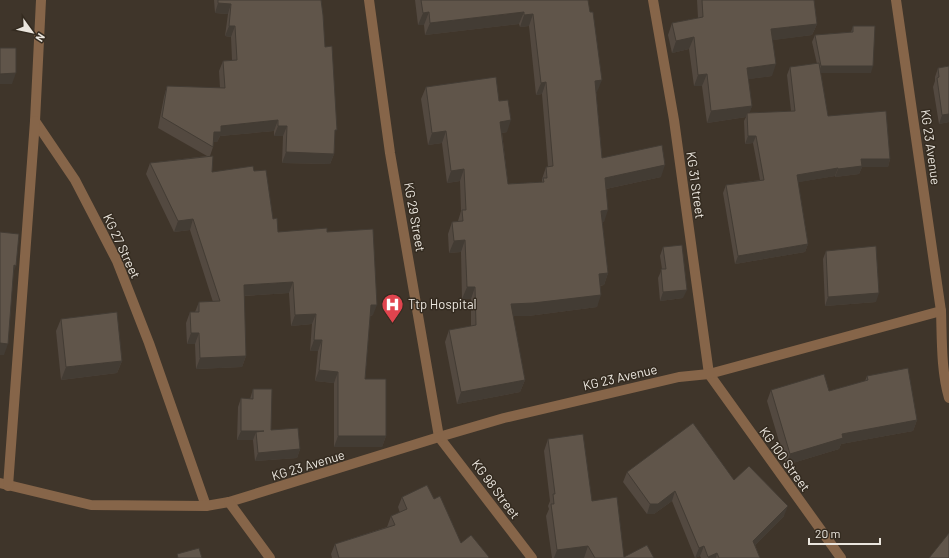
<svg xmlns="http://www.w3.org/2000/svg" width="949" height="558" viewBox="0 0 949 558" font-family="Barlow,sans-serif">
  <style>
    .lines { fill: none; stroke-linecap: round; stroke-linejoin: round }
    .minor { stroke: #866549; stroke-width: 10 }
    .wall { fill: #534940 }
    .shaded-wall { fill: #433c34 }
    .building { fill: #60554a; stroke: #433c34 }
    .labels { text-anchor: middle; stroke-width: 3; stroke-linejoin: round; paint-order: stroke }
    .street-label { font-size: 13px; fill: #ebe6de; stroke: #342b20 }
    .poi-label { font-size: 13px; fill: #ebe6de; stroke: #342b20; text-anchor: start }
  </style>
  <rect width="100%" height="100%" fill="#3f352a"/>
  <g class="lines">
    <!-- minor -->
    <g class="minor">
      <path d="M41,0L35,121L75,180L117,261L149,343L206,506"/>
      <path d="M369,0L390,153L439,437L532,558"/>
      <path d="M653,0L674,120L709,374L841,558"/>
      <path d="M941,311C942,339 941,370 949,398"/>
      <path d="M0,483L91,505L206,506L229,502L439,437L504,418L679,377L709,374L941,311L896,0"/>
      <path d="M8,486L35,121"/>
      <path d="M229,502L270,558"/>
    </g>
  </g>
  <!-- wall -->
  <g class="wall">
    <path d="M214,0H321L325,47L335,134L334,154L330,164L282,163L283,136H274V131L220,136L217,142H213V147L210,156L212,172L254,171L278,232H327L373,315L370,316L365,379L386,436L382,447H334V383L315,381L318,351H310L312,324L291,326L289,293L244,296L246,356L242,367L196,369L195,344H187L186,323L190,312H195L199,302H213L190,230L174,232L146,174L150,163L207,156L158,128L164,97L167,86L220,88L219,71L223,61L232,60L231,37L225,36L228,14L215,13Z"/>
    <path d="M415,0H588L597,92H596L602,158L661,177L606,189L604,222H602L608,273L604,285L600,286L597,307L528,316H513L525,380L520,392L457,404L445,342L449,330L471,326V299H462L461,252L449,253L448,234L452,222L458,221L461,211L460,181L447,183L442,143L428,145L421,99L426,87L499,101L507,132L502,133L508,184L542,182V179L546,167H548L542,94L536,95L529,26L520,27L519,24L425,35L424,25H418Z"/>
    <path d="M697,0H814L817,24L812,35L772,40V76L748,79L752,106L749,113L791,111L787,75L790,67L817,64L812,42L815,35L851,32L853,26L871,73H820L828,116L890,159L888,167H862L859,174L835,177V176L798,182L808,244L805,252L735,264L723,193L726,185L760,180L753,143L745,144L744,121L746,117L707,123L702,86H694L689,49L672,53L668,35L672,23L698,18Z"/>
    <path d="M949,66V122L939,124L933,87L935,81V77L938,68Z"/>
    <path d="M663,247L683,298L660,301L658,278L662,269L660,256Z"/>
    <path d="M826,251L876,302L825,306L823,259Z"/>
    <path d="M61,319L122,361L117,373L61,380L56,331Z"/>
    <path d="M867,376L917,420L913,431L841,444L839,449L786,465L767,401L771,390L829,391L865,381Z"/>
    <path d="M253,389L271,430L300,449L297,458L255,461L253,440H237L238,407L241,398L250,399Z"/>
    <path d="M548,439L592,501L624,557L654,558H552L546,516L549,509L548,506L550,501L544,451Z"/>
    <path d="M627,472L734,480L784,516L755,545L760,558H701L700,556L695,558L672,501L654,514H647L623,482Z"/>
    <path d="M402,497L434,499L461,543L488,558H332L331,554L335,544L387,527L391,516L400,513L398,507Z"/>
  </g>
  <!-- shaded-wall -->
  <g class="shaded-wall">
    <path d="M218,3L231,4L228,14L215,13Z"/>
    <path d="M429,12L424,25H418L423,13Z"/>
    <path d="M524,12L519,24L425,35L430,23Z"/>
    <path d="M533,14L529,26L520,27L524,15Z"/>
    <path d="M817,24L812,35L767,41L771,29Z"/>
    <path d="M229,26H235L231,37L225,36Z"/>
    <path d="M694,37L689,49L672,53L676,41Z"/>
    <path d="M776,64L772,76L743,80L747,68Z"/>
    <path d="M821,66H873L871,73H819Z"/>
    <path d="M16,73L12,84H0V74Z"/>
    <path d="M707,74L702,86H694L698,75Z"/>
    <path d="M602,80L597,92L591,93L595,81Z"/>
    <path d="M546,82L542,94L536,95L541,83Z"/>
    <path d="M752,106L748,117L747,113L746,117L707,123L711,111Z"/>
    <path d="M949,114V122L939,124L942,115Z"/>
    <path d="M278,120L274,131L220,136L217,142H210L214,132L221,126Z"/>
    <path d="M511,120L507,132L496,134L500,122Z"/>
    <path d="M278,126H287L283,136H274Z"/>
    <path d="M446,131L442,143L428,145L432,133Z"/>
    <path d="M748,136H756L753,143L745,144Z"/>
    <path d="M286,152L334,154L330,164L282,163Z"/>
    <path d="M861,159H890L888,167H862L859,174L835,177L838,169Z"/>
    <path d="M665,165L661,177L601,190L605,178Z"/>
    <path d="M838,168L835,176L794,183L797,175Z"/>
    <path d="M464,169L460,181L447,183L451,171Z"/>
    <path d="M608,210L604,222L596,223L601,211Z"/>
    <path d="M193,219L190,230L174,232L178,221Z"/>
    <path d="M465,240L461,252L449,253L454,241Z"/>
    <path d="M808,244L805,252L735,264L738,256Z"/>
    <path d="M14,265L16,266L12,276Z"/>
    <path d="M608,273L604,285L594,286L599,274Z"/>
    <path d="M293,282L289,293L240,296L244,285Z"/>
    <path d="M467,287H475L471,299H462Z"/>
    <path d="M687,290L683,298L660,301L663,292Z"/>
    <path d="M879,293L876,302L825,306L828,297Z"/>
    <path d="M601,295L597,307L528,316H506L511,304Z"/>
    <path d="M371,305H377L373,315L367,316Z"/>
    <path d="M316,314L312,324L291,326L295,315Z"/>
    <path d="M191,333H199L195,344H187Z"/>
    <path d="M314,340H322L318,351H310Z"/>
    <path d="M0,343L8,344L4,355H0Z"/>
    <path d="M246,356L242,367L196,369L200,358Z"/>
    <path d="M122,361L117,373L61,380L66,367Z"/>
    <path d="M319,370L338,372L334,383L315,381Z"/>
    <path d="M525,380L520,392L457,404L461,392Z"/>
    <path d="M917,420L913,431L841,444L839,449L786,465L790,454L842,434Z"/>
    <path d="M241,431H264L256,432L253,440H237Z"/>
    <path d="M338,436H386L382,447H334Z"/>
    <path d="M300,449L297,458L255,461L258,453Z"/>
    <path d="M675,491L672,501L654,514H647L650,504Z"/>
    <path d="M788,506L784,516L750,550L753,541Z"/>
    <path d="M588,546L584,558H554L557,550Z"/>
    <path d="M704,546L700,556L695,558L699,548Z"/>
    <path d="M717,553L716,558H708V557Z"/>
  </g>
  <!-- building -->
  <g class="building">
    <path d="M218,0H321L323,15L325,47L332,46L337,130H335L334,154L286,152L287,126H278V120L221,126V132H214L213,147L162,117L167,86L225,88L223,61L237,60L235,26H229L231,4L218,3Z"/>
    <path d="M421,0H588L590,12H593L602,80L595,81L602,158L662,145L665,165L605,178L608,210L601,211L608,273L599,274L601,295L533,303L511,304L525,380L461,392L449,330L476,325L475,287H467L465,240L454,241L452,222L463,221L462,210H466L464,169L451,171L446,131L432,133L426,87L496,77L499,101L508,100L511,120L500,122L508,184L544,182L543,178H547L546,167L553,166L546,82L541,83L533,14L524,15V12L430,23L429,12L423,13Z"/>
    <path d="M702,0H814L817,24L771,29L776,64L747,68L752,106L711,111L707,74L698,75L694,37L676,41L672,23L703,17Z"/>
    <path d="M853,26H875L873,66H821L815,35L853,32Z"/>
    <path d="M0,48H16V73L0,74Z"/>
    <path d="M819,63L828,116L886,111L890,159H861L862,166L838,169V168L797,175L808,244L738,256L726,185L764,180L756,136H748L747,113L795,111L790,67Z"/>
    <path d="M949,66V114L942,115L937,78L939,77L938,68Z"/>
    <path d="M213,156L212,172L253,166L254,171L266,170L273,219L277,218L278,232L327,228V232L373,229L377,305H371L365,379H386V436H338V372L319,370L322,340H314L316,314L295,315L293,282L244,285L246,356L200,358L199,333H191L190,312H199V302L220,301L193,219L178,221L150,163Z"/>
    <path d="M0,232L19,234L16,266L14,265L8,344L0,343Z"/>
    <path d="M682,245L687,290L663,292L661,269H666L663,247Z"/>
    <path d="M876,246L879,293L828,297L826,251Z"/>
    <path d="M117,312L122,361L66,367L61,319Z"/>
    <path d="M908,368L917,420L842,434L843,438L790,454L771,390L824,374L829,391L868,380L867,376Z"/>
    <path d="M253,389H272L271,430L298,428L300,449L258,453L256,432L264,431H241V398L253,399Z"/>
    <path d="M693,423L734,480L749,466L788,506L753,541L760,558H719L717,553L708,557L704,546L699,548L675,491L658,504H650L627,472Z"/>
    <path d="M583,434L592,501L617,497L624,557L647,545L654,558H595L588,546L557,550L551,504H554L553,494H555L548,439Z"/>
    <path d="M427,485L434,499L440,496L461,543L471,535L489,557L488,558H339L335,544L395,525L391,516L407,509L402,497Z"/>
    <path d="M949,533V558H929Z"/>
    <path d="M199,548L202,558H178L177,554Z"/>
  </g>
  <!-- icons -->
  <defs>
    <symbol id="hospital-pin" viewBox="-11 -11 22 30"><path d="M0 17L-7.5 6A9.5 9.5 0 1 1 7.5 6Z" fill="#e0444e" stroke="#342b20"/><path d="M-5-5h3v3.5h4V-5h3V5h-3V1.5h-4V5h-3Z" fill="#fff"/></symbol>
  </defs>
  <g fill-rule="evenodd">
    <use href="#hospital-pin" x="380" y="292" width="25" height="34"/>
  </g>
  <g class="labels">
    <!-- street labels -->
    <g class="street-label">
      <text transform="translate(931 147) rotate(82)" y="5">KG 23 Avenue</text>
      <text transform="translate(696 185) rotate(82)" y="5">KG 31 Street</text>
      <text transform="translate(415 217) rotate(80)" y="5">KG 29 Street</text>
      <text transform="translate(122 246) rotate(65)" y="5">KG 27 Street</text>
      <text transform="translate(620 377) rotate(-13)" y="5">KG 23 Avenue</text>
      <text transform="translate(785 459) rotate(54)" y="5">KG 100 Street</text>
      <text transform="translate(308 465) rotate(-17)" y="5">KG 23 Avenue</text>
      <text transform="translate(496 489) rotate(53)" y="5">KG 98 Street</text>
    </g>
    <!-- poi labels -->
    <g class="poi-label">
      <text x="408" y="309">Ttp Hospital</text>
    </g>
  </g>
  <!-- north arrow -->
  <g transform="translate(32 32) rotate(123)" stroke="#342b20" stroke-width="3" paint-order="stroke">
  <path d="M0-3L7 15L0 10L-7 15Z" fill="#ebe6de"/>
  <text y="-6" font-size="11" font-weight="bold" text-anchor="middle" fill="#ebe6de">N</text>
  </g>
  <!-- scale -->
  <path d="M809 538v6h71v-6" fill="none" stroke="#ebe6de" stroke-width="2"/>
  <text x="815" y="538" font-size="12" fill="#ebe6de" stroke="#342b20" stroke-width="3" paint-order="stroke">20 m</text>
</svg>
